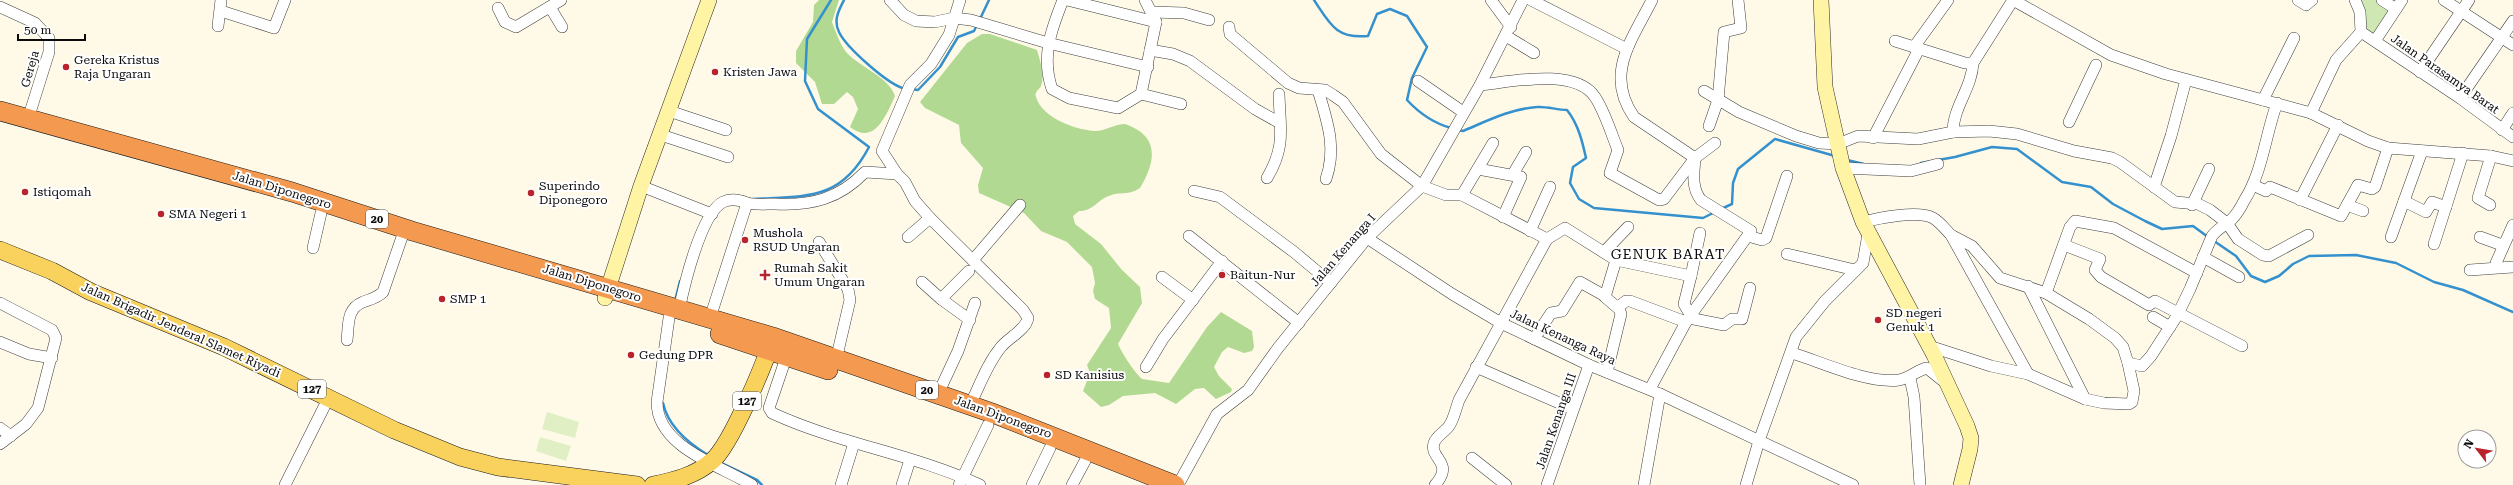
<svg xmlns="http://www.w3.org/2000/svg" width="2513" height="485" viewBox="0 0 2513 485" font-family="'Roboto Serif',serif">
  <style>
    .green { fill: #cfe8b3 }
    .forest { fill: #b2d992 }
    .pitch { fill: #e1efc5 }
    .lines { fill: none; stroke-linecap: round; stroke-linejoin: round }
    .stream { stroke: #3491cd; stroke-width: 2.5 }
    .street-casing { stroke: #3d3d3d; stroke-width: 12 }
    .secondary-casing { stroke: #2c2c2c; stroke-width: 16 }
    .primary-casing { stroke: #1b1b1b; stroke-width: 18 }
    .highway-casing { stroke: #1b1b1b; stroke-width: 20 }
    .street { stroke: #fff; stroke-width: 11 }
    .secondary { stroke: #fff4a3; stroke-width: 15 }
    .primary { stroke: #f9d25e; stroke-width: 17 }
    .highway { stroke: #f49a50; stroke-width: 19 }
    .poi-dot { fill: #b9242c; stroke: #fff; stroke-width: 1.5 }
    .labels { text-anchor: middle; stroke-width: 4; stroke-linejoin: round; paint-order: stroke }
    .shield { fill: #fff; stroke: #545454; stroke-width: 1 }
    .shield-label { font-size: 11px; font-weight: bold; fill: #0a0a0a }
    .poi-label { font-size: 12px; fill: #0a0a0a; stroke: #fff; text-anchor: start }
    .street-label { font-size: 12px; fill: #0a0a0a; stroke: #fff }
    .quarter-label { font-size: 14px; letter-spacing: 1px; fill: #0a0a0a; stroke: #fff }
  </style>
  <rect width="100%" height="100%" fill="#fffae8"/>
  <!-- green -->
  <path class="green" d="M2356,0H2384L2395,7L2374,40L2363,26Z"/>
  <!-- forest -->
  <g class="forest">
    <path d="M819,0H839L832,22C836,32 840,45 847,53C860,67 890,78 895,96C886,116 874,146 850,127L858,109L853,97L847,92L834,104H822L815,82L796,63V51L813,22L814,5Z"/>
    <path d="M982,34H990L1037,50C1040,60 1045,76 1041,86C1039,90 1034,92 1036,97C1042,118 1076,130 1095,131C1105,131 1115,124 1125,124C1160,136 1156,161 1140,188C1128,196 1120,191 1109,196C1097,200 1094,211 1079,211L1073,216L1075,224L1101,244L1122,270L1140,287L1142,303L1118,344C1122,353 1134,372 1142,379L1169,383L1207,327L1221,312L1252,331L1254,347L1252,351L1244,353L1228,347L1222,352L1214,367L1219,376L1232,389L1231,392L1216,399L1204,388L1195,389L1176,404L1155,393L1123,396L1109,405L1101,407L1083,391L1090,373L1087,365L1111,328L1109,308L1095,299L1093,291L1095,283L1092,267L1067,242L1041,231L1024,213L979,193L978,185L983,168L961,143L959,125L925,108L920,102L967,43Z"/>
  </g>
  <!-- pitch -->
  <g class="pitch">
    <path d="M547,412L579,422L575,438L542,429Z"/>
    <path d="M540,437L571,446L566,461L536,451Z"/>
  </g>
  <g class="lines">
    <!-- stream -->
    <g class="stream">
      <path d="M844,0C839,10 833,20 839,32C846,47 889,86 906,89"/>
      <path d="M1314,0C1330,24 1336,39 1368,36L1377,14L1390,9L1407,16L1427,47L1412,78L1407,100C1420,114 1433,123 1451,128"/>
      <path d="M980,19L989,0"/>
      <path d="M911,89L918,90L940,67L958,37L974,31L977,25"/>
      <path d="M1458,130L1463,131C1487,121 1510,109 1537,107C1546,106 1557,110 1567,110C1578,124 1582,140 1586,158L1573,167L1570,183L1579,199L1594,208L1703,218L1715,212"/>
      <path d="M1847,160L1864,164"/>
      <path d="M1921,163L1955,157L1992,147L2017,149L2062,182L2091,187L2113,204L2145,221L2162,229L2193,226L2208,237"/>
      <path d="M753,199C806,196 841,201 869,147L818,109L805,81L807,39L831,0"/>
      <path d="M1721,209L1732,204L1733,183L1738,169L1775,139L1835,156"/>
      <path d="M2214,241L2236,256L2251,276L2265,282L2279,276L2293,264L2309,256L2356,255L2396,263L2434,282L2463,290L2513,312"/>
      <path d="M675,301L680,281"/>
      <path d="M663,403C668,426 688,443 708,455"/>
      <path d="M719,462L757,480L762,485"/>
    </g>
    <defs>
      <g id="street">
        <path d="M890,0L904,15L916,21L935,22L954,18L971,20L1048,43L1148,67"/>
        <path d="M960,0L949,35L931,64L910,85L882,151L897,174L905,182L915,201L930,218L1023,310L1028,318C1026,330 1008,338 1001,347C987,364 980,385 970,405"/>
        <path d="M1063,0C1051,30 1041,57 1052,89L1069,98L1118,108L1141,94L1156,22L1145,0"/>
        <path d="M1067,0L1156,22"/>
        <path d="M1491,0L1511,27"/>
        <path d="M1531,0L1627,49"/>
        <path d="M2013,0L2111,55L2166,74L2311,113L2368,141L2388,148L2491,156L2513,161"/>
        <path d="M2298,0L2306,5L2312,0"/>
        <path d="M2382,0L2396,9"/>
        <path d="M2444,0L2513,45"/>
        <path d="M0,7L35,23L49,38V52L28,119"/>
        <path d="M550,7L562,27"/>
        <path d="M498,8L505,22L516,27L561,0"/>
        <path d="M221,11L274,28L285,0"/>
        <path d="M1152,12L1184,13L1209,20"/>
        <path d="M218,26L221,0"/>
        <path d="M1229,27L1230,34L1288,83L1299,88L1325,90L1333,95L1343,102L1381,154L1422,186L1446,195H1462L1493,143"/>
        <path d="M2361,32L2460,98L2513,137"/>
        <path d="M1506,36L1534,53"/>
        <path d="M1895,41L1965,63H1973"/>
        <path d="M2375,41L2402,0"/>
        <path d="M1914,47L1948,0"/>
        <path d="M1150,50L1173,54L1190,61L1255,109L1280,123"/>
        <path d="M2420,72L2469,0"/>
        <path d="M1418,81L1463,112"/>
        <path d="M1480,85C1510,82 1575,67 1595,97C1605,112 1611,133 1618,150L1610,173L1659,200L1664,199L1695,158L1715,143"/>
        <path d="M1318,90C1327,121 1337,147 1326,179"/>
        <path d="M1704,91L1739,112L1796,136L1819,143L1838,144L1858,136L1918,139L1953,132L1989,131L2017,134L2074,151L2112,158L2120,162L2175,202L2198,204L2210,210L2227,223L2238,239L2263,255L2269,256L2308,235"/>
        <path d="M1141,94L1181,104"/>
        <path d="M2460,98L2513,21"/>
        <path d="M2263,100L2294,38"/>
        <path d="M669,111L726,130"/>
        <path d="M2311,113L2336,60L2361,32L2360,12L2355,0"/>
        <path d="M2069,122L2096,65"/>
        <path d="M1709,126L1718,100L1724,32L1741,28L1738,0"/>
        <path d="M2502,130L2513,113"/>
        <path d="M1953,132C1953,107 1972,88 1973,63L2013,0"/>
        <path d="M661,135L728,157"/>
        <path d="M1873,138L1919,49"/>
        <path d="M1843,168L1911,171L1938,164"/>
        <path d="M1478,169L1521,177L1503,217"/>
        <path d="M1513,174L1526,152"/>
        <path d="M1267,178C1286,146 1280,129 1279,94"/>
        <path d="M2253,185L2266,191L2270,187L2341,216L2358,185L2372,189L2375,187L2388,148"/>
        <path d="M641,186L712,214"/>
        <path d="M2154,187L2171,136L2186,80"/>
        <path d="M1194,191L1220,197L1294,252L1331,283"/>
        <path d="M2300,200L2338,125"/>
        <path d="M2404,201L2426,212L2432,202L2446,207"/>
        <path d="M2192,205L2209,169"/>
        <path d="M2347,205L2363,211"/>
        <path d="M2490,205L2478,198L2491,156"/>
        <path d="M1863,222C1879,218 1918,210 1933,218C1940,222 1945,229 1951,235L2028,374"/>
        <path d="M1530,231L1550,187"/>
        <path d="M1189,236L1299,323"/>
        <path d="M1748,236L1762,240L1766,238L1787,176"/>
        <path d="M908,237L930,218"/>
        <path d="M2391,237L2422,151"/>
        <path d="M2480,237L2502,245"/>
        <path d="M1367,238L1452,294L1501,323L1589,365L1660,394L1853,485"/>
        <path d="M1547,239L1565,228L1616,260L1605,297L1619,309L1621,314L1607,372"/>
        <path d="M819,242L848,289L850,300L836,360"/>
        <path d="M2434,244L2463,153"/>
        <path d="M2064,245L2100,259L2095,270L2101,277L2149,305L2155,301L2242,346"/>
        <path d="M313,248L321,213"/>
        <path d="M1604,252L1628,227"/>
        <path d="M1787,254L1855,270"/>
        <path d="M2203,257L2239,277"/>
        <path d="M973,260L1020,205"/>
        <path d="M1616,260L1691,276L1700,233"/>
        <path d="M2496,263L2513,225"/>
        <path d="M2470,270L2513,267"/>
        <path d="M1162,277L1193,300"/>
        <path d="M922,282L941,299L969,271"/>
        <path d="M2028,286L2085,399"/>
        <path d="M2046,293L2070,227L2075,221L2114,228L2197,273"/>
        <path d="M941,299L970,320"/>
        <path d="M0,303L52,330L56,338L38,408L26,424L0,444"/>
        <path d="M1618,307L1626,301H1630L1686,322"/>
        <path d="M679,310C684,286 701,213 723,202C731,198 740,200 747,203"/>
        <path d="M1691,316L1684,304L1691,276"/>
        <path d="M2153,317L2170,327"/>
        <path d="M669,318L657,402C657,447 719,465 752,485"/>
        <path d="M710,318L747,203C756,205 766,204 775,204C811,206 839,199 865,172L897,174"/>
        <path d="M1689,318L1724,325L1732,319H1742L1750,288"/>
        <path d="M1534,339L1551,313L1562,311L1580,282L1605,296"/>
        <path d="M347,340C349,325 346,309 363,302C371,299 377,298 383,292L402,237"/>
        <path d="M0,342L29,354L52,358"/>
        <path d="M1929,346L1991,366L2028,374L2085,399L2104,403L2129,404L2132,402L2134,391L2128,363L2123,347L2115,338L2089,319L2046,293L2000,278L1972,246L1951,235"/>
        <path d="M788,352L769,408L772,413C839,444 914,454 980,485"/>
        <path d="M1792,353C1822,362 1867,384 1899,380C1910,378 1917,370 1927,368L1947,384"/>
        <path d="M2128,363L2142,366L2151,356L2177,316L2190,289L2212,236C2218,228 2225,226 2232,219C2237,214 2241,207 2244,201C2263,171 2265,136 2277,103"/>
        <path d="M1146,367L1163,339L1222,261"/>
        <path d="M1476,367L1573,409"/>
        <path d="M1910,378L1914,397L1920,485"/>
        <path d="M1650,389L1686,322L1751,231L1701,200C1691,188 1694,172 1695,158L1634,117C1604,74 1632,40 1652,0"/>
        <path d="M938,394L958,351L975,303"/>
        <path d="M0,428L11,436"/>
        <path d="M1472,458L1506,485"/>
        <path d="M285,485L329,397"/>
        <path d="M841,485L854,443"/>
        <path d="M902,485L910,460"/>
        <path d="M959,485L988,425"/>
        <path d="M1032,485L1050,448"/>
        <path d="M1072,485L1085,461"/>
        <path d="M1178,485L1217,414L1248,390L1278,348L1367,238L1422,186L1480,85L1523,0"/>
        <path d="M1435,485C1455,462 1429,459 1434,443C1436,436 1445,432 1449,426C1454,419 1456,408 1459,400L1547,239L1462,195"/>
        <path d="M1547,485L1589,365"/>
        <path d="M1644,485L1660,394"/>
        <path d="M1746,485L1759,441L1796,337L1825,301L1863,263L1868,234"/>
      </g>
      <g id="secondary">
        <path d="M1821,0L1825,87L1843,168L1863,222L1934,355L1967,426L1971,438L1970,449L1961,485"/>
        <path d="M605,298L641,186L709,0"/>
      </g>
      <g id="primary">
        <path d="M0,250L52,271L91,292L224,347L394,430L460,457L498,467L637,485"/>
        <path d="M653,485C673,481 695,476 712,461C731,445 765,363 773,337"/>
      </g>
      <g id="highway">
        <path d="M0,111L292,192L412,231L773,337L995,414L1175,485"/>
        <path d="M720,334L828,370"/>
      </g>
    </defs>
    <!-- street casing -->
    <use href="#street" class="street-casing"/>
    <!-- secondary casing -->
    <use href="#secondary" class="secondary-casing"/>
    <!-- primary casing -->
    <use href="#primary" class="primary-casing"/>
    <!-- highway casing -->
    <use href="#highway" class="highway-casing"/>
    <!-- street -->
    <use href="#street" class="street"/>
    <!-- secondary -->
    <use href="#secondary" class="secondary"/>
    <!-- primary -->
    <use href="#primary" class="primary"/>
    <!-- highway -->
    <use href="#highway" class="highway"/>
  </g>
  <!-- markers -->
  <g class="poi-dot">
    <circle cx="66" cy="67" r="4"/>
    <circle cx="715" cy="72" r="4"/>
    <circle cx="25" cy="192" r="4"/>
    <circle cx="531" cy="193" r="4"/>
    <circle cx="161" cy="214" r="4"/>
    <circle cx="745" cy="240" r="4"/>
    <path d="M763 269h4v4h4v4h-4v4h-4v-4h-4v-4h4z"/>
    <circle cx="1222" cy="275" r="4"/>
    <circle cx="442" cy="299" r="4"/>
    <circle cx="1878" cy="320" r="4"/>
    <circle cx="631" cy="355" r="4"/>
    <circle cx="1047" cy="375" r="4"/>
  </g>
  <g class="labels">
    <!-- shield labels -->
    <g class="shield">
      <rect x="366" y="210" width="22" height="18" rx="3"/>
      <rect x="298" y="380" width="28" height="18" rx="3"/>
      <rect x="916" y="381" width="22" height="18" rx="3"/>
      <rect x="733" y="392" width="28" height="18" rx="3"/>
    </g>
    <g class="shield-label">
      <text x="377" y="223">20</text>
      <text x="312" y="393">127</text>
      <text x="927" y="394">20</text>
      <text x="747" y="405">127</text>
    </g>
    <!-- poi labels -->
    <g class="poi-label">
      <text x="74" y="64">Gereka Kristus<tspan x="74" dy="14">Raja Ungaran</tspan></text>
      <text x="723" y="76">Kristen Jawa</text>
      <text x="539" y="190">Superindo<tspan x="539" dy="14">Diponegoro</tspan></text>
      <text x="33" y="196">Istiqomah</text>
      <text x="169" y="218">SMA Negeri 1</text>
      <text x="753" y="237">Mushola<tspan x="753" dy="14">RSUD Ungaran</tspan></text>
      <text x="774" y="272">Rumah Sakit<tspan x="774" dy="14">Umum Ungaran</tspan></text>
      <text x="1230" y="279">Baitun-Nur</text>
      <text x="450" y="303">SMP 1</text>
      <text x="1886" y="317">SD negeri<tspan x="1886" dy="14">Genuk 1</tspan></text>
      <text x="639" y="359">Gedung DPR</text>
      <text x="1055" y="379">SD Kanisius</text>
    </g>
    <!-- street labels -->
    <g class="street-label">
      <text transform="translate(30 69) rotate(-74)" y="4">Gereja</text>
      <text transform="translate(2445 74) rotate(35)" y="4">Jalan Parasamya Barat</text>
      <text transform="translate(282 190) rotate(17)" y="4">Jalan Diponegoro</text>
      <text transform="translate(1343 250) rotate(-49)" y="4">Jalan Kenanga I</text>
      <text transform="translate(592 283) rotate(17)" y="4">Jalan Diponegoro</text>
      <text transform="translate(181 330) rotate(24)" y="4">Jalan Brigadir Jenderal Slamet Riyadi</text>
      <text transform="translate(1563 337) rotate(25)" y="4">Jalan Kenanga Raya</text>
      <text transform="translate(1003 417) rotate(20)" y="4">Jalan Diponegoro</text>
      <text transform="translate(1556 421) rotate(-71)" y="4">Jalan Kenanga III</text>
    </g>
    <!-- quarter labels -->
    <g class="quarter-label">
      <text x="1668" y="259">GENUK BARAT</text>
    </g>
  </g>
  <!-- north arrow -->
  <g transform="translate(2477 449) rotate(301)"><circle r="19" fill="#ffffff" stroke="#9d9d9d"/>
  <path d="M0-3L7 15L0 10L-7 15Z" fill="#b9242c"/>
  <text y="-6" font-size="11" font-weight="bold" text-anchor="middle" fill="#0a0a0a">N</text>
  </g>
  <!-- scale -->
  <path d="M18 34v6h67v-6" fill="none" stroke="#0a0a0a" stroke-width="2"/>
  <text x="24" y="34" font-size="12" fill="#0a0a0a" stroke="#ffffff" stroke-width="3" paint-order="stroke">50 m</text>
</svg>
